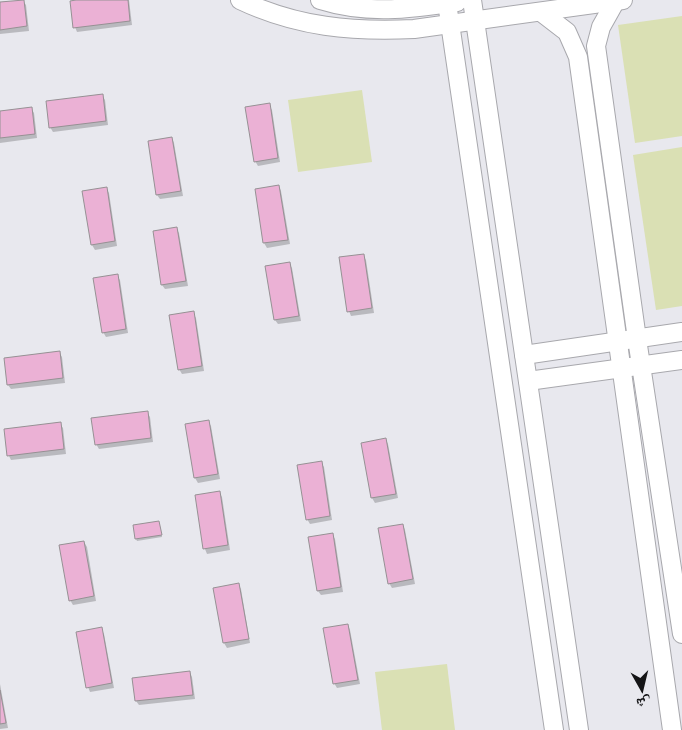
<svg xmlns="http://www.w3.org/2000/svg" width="682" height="730" viewBox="0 0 682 730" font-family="'Fira Sans','Noto Naskh Arabic',sans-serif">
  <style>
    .green { fill: #dae0b4 }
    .shadow { fill: #0003 }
    .building { fill: #ebb1d5; stroke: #969194 }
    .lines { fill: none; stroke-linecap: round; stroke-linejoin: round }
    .minor-casing { stroke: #a8a8ad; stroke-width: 20 }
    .minor { stroke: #fff; stroke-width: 18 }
  </style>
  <rect width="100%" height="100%" fill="#e8e8ee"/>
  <!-- green -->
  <g class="green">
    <path d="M682,16V136L635,143L618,25Z"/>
    <path d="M362,90L372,162L298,172L288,100Z"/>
    <path d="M682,147V306L656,310L633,155Z"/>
    <path d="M447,664L455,730H382L375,672Z"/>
  </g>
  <!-- shadow -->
  <g class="shadow">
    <path d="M86,0H129L132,25L77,32L75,27Z"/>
    <path d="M23,1L26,5L29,31L0,34V3Z"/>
    <path d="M102,95L105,100L108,125L53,132L50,127Z"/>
    <path d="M269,105L272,110L280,162L258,166L255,161Z"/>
    <path d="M31,108L34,113L37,138L0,143V112Z"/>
    <path d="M172,138L174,143L183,196L160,199L157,195Z"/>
    <path d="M279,186L281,191L290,244L267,248L264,243L256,190Z"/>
    <path d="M106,188L109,193L117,246L95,250L92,245Z"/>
    <path d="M176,228L179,233L188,286L165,289L162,285Z"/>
    <path d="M363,255L366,260L374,313L351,316L349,311Z"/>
    <path d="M289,263L292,268L301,321L278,324L275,320Z"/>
    <path d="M117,276L120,280L128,333L106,337L103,332Z"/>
    <path d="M193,313L196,318L204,371L182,374L179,369Z"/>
    <path d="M59,352L62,357L65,383L11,389L8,385Z"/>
    <path d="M147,412L150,417L153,442L99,449L96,444Z"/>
    <path d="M208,421L211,426L220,479L198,483L195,478L186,425Z"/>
    <path d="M60,424L63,428L66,454L11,460L9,456Z"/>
    <path d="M386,440L388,444L398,498L375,503L372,498L362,444Z"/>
    <path d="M321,463L324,467L332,520L310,524L307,519Z"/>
    <path d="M219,492L222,497L230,550L207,554L205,549L196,496Z"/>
    <path d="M159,523L162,537L137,541L136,539Z"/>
    <path d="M403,525L405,530L415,584L392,588L389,583Z"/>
    <path d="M332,534L335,539L343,592L321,595L318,591Z"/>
    <path d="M84,542L87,547L96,601L73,605L70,600Z"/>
    <path d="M238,584L241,589L250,643L227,648L224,643Z"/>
    <path d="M348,625L350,630L360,684L337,688L334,683Z"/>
    <path d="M101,629L104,634L114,688L90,692L88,687Z"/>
    <path d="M190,673L192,677L195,699L139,705L136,701Z"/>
    <path d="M0,684L8,728L0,729Z"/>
  </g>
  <!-- building -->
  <g class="building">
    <path d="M24,0L27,26L0,30V2Z"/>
    <path d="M76,0H128L130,21L73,28L70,1Z"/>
    <path d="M103,94L106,121L49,128L46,101Z"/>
    <path d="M270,103L278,158L254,162L245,107Z"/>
    <path d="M32,107L35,134L0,138V111Z"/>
    <path d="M172,137L181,191L156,195L148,141Z"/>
    <path d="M279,185L288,240L263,243L255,189Z"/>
    <path d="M107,187L115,241L91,245L82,191Z"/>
    <path d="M177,227L186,281L161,285L153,231Z"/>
    <path d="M364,254L372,308L347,312L339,257Z"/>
    <path d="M290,262L299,316L274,320L265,266Z"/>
    <path d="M118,274L126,329L102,333L93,278Z"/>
    <path d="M194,311L202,366L178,370L169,315Z"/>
    <path d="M60,351L63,378L7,385L4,358Z"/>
    <path d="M148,411L151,438L95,445L91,418Z"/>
    <path d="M209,420L218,474L194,478L185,424Z"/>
    <path d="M61,422L64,449L7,456L4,429Z"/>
    <path d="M386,438L396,494L371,498L361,443Z"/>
    <path d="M322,461L330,516L306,520L297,465Z"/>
    <path d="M220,491L228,545L203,549L195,495Z"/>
    <path d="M159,521L162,535L135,539L133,525Z"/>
    <path d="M403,524L413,579L388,584L378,528Z"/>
    <path d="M333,533L341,587L317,591L308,537Z"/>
    <path d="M84,541L94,596L69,601L59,545Z"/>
    <path d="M239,583L249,639L223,643L213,588Z"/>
    <path d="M348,624L358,680L333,684L323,628Z"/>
    <path d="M102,627L112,683L86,688L76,632Z"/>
    <path d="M190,671L193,695L135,701L132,678Z"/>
    <path d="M0,690L6,723L0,724Z"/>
  </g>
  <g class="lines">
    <defs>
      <g id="minor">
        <path d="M240,0C297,27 352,32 414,29L623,0"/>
        <path d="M320,0C368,15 409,9 457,2"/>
        <path d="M472,0L579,730"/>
        <path d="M615,2L601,27L596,46L637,339L682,634"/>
        <path d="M447,3L554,730"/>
        <path d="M541,12L567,32L578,57L672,730"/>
        <path d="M524,355L682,332"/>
        <path d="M528,381L682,360"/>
      </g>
    </defs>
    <!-- minor casing -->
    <use href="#minor" class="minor-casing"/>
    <!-- minor -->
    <use href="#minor" class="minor"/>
  </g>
  <!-- north arrow -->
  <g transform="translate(642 690) rotate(172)" stroke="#e8e8ee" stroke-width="4" paint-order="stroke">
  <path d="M0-4L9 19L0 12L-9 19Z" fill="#141416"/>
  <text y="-8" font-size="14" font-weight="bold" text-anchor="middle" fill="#141416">ش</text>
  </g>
</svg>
